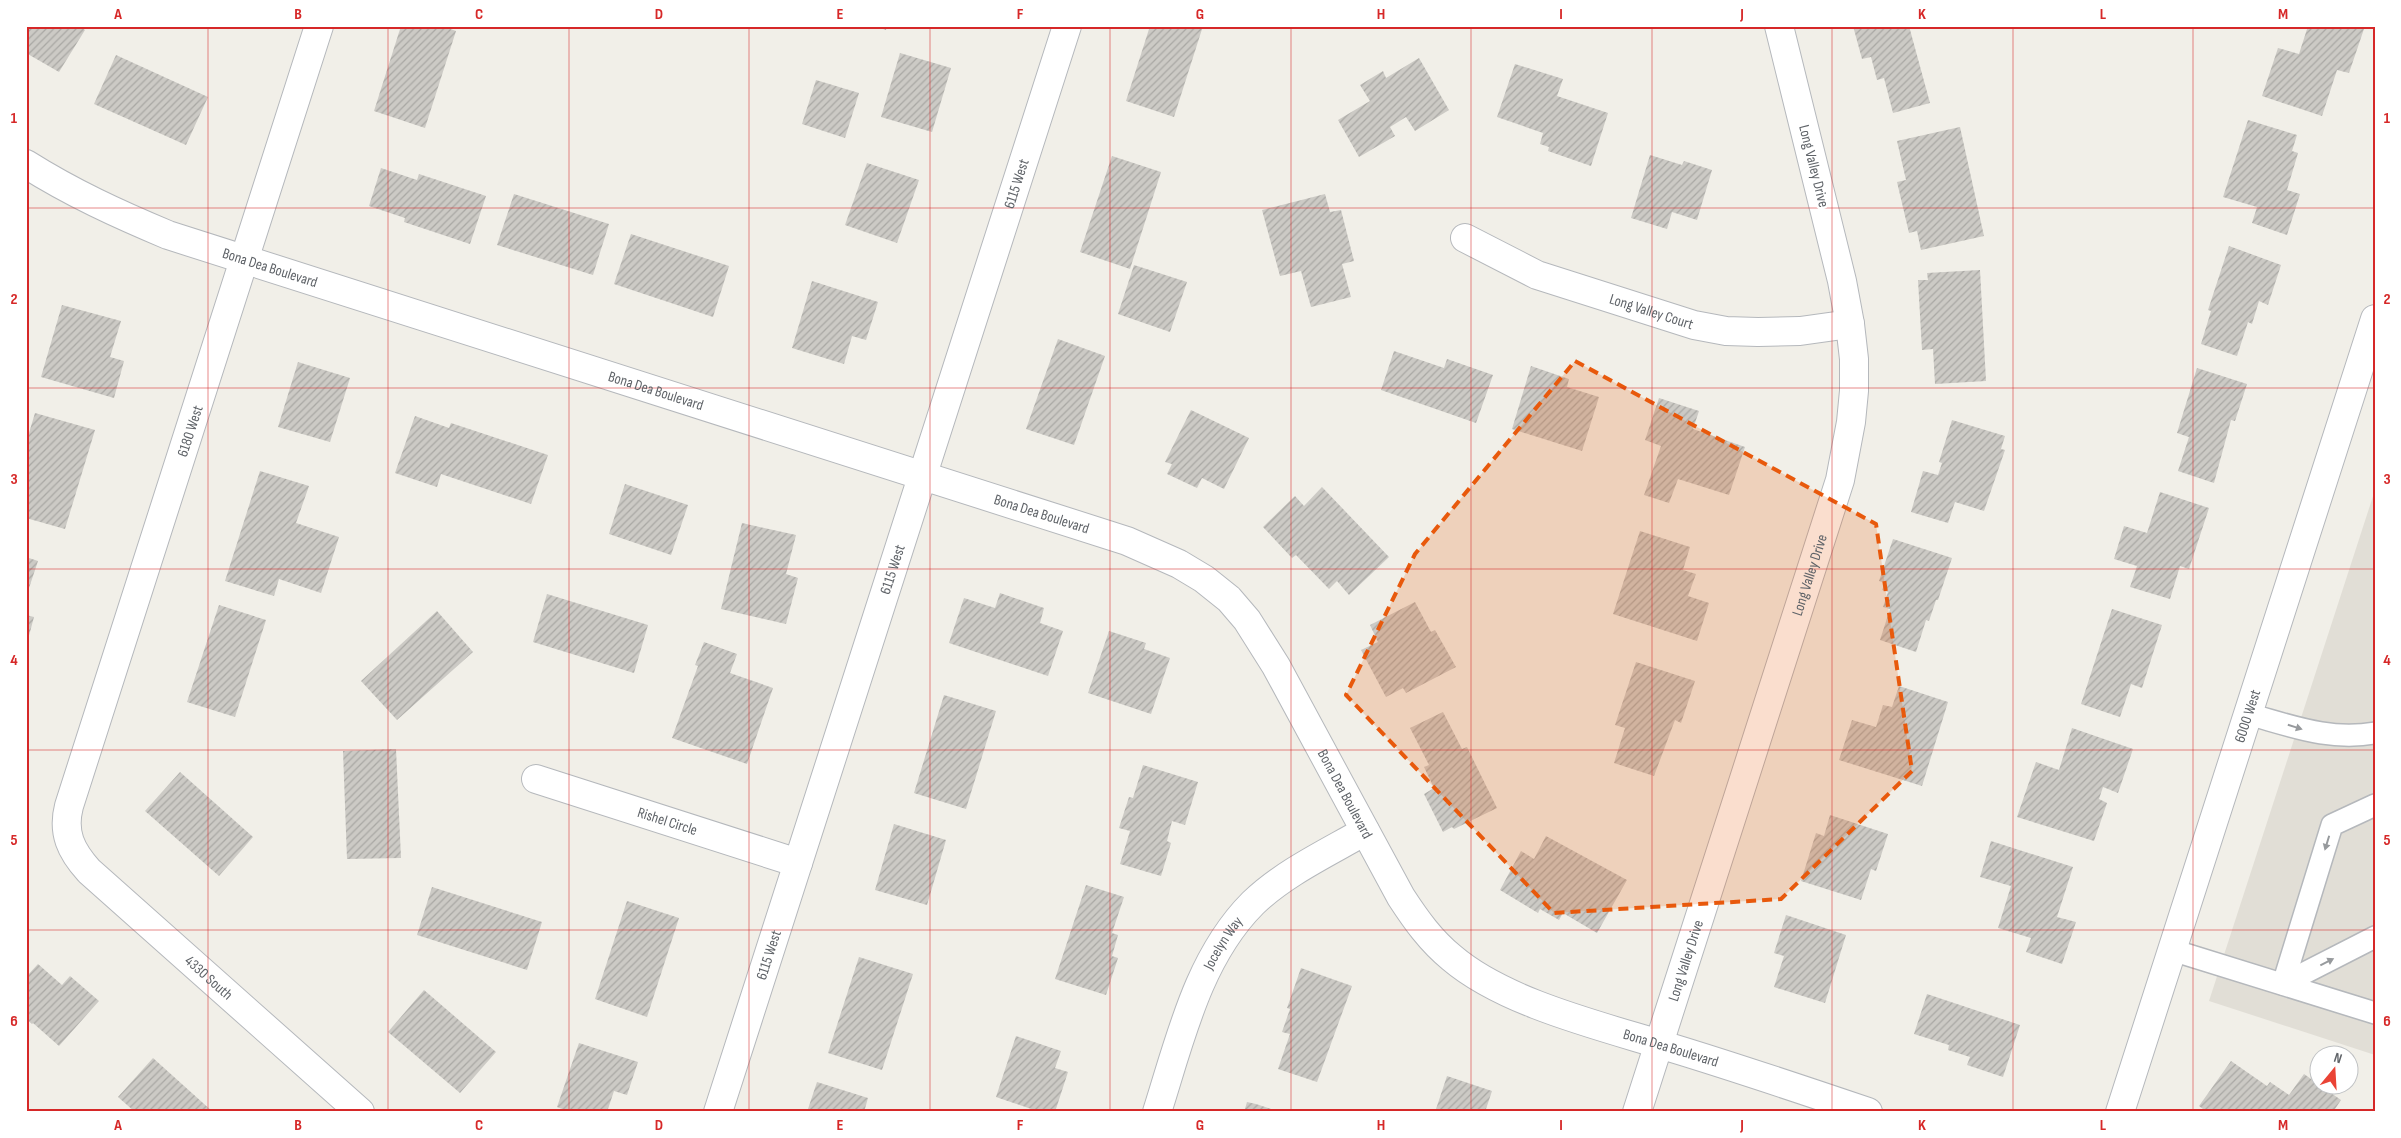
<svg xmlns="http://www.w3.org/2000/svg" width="2401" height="1138" viewBox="0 0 2401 1138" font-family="'Sofia Sans Condensed',sans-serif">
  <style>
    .education { fill: #e1ded6 }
    .building { fill: url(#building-hatch) }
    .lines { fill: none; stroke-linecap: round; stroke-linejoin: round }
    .service-casing { stroke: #b5b8bc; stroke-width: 24 }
    .minor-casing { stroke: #b5b8bc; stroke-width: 30 }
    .tertiary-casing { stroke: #b5b8bc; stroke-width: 30 }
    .service { stroke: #fff; stroke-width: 21 }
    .minor { stroke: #fff; stroke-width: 28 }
    .tertiary { stroke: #fff; stroke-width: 28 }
    .oneway { fill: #979a9d }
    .marked { fill: #e8590c; fill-opacity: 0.2; stroke: #e8590c; stroke-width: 4; stroke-dasharray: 10 6; stroke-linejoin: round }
    .grid { fill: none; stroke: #d62828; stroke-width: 1; stroke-opacity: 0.55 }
    .labels { text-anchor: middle; stroke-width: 5; stroke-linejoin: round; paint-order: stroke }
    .street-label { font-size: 15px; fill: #5f6368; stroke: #fff }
    .neatline { fill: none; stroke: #d62828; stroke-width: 2 }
    .grid-label { font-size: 16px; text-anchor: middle; font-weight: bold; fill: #d62828 }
  </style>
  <defs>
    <pattern id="building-hatch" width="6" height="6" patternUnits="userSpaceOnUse" patternTransform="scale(1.25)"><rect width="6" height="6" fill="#cccac5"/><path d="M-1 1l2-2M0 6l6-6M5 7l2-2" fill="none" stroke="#a9a8a4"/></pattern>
  </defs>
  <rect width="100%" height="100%" fill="#f1efe8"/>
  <!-- education -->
  <path class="education" d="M2375,490V1055L2209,1001Z"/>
  <!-- building -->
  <g class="building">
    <path d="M26,26H79L85,30L59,72L26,53Z"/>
    <path d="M401,26H442L456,31L425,128L374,111Z"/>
    <path d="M874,26H887L886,30Z"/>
    <path d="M1150,26H1203L1174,117L1126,101Z"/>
    <path d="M1853,26H1909L1930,103L1893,113L1884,78L1877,80L1871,57L1862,59Z"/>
    <path d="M2308,26H2365L2349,73L2337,70L2322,116L2262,96L2278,48L2299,54Z"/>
    <path d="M900,53L951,68L932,132L881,117Z"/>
    <path d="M116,55L208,97L186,145L94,104Z"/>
    <path d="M1419,58L1449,110L1415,131L1406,117L1390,127L1395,136L1359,157L1338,120L1370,101L1360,85L1383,71L1386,78Z"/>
    <path d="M1515,64L1563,79L1557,96L1608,113L1591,166L1548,151L1549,147L1540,144L1543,133L1497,117Z"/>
    <path d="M816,80L859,93L845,138L802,124Z"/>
    <path d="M2248,120L2297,135L2292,151L2298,153L2287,190L2300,194L2287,235L2252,223L2257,207L2223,197Z"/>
    <path d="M1960,127L1984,236L1921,250L1917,231L1909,233L1897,182L1906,180L1897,141Z"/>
    <path d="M1650,155L1682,165L1684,161L1712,170L1697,220L1672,212L1667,229L1631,218Z"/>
    <path d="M1112,156L1161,172L1130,269L1080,252Z"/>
    <path d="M867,163L919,180L897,243L845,225Z"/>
    <path d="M381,168L417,180L419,174L486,196L470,244L404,222L405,218L369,206Z"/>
    <path d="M514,194L609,224L593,275L497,245Z"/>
    <path d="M1325,194L1330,212L1341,210L1354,261L1342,264L1351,297L1311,307L1301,271L1280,276L1262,210Z"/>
    <path d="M631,234L729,266L713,317L614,284Z"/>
    <path d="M2229,246L2281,265L2268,305L2259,301L2252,324L2248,322L2237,356L2201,344L2211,311L2208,310Z"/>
    <path d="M1134,265L1187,282L1170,332L1118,314Z"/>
    <path d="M1980,270L1986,381L1935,384L1933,349L1922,350L1918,280H1928L1927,273Z"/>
    <path d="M812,281L878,302L866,340L852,336L844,364L792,348Z"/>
    <path d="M62,305L121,321L110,357L124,361L114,398L41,377Z"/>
    <path d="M1058,339L1105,356L1074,445L1026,429Z"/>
    <path d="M1394,351L1444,368L1447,359L1493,375L1476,423L1381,390Z"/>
    <path d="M298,362L350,378L330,442L278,427Z"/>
    <path d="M1531,366L1569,379L1567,387L1599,397L1582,451L1512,429Z"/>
    <path d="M2197,368L2247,384L2235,421L2231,420L2214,483L2178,471L2189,437L2177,433Z"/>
    <path d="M1659,398L1699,411L1693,429L1745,447L1729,495L1678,479L1669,503L1644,495L1661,446L1645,440Z"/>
    <path d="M1191,410L1249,438L1224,489L1202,478L1197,488L1167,474L1172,464L1165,462Z"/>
    <path d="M35,413L95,430L65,529L26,518V443Z"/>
    <path d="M415,416L449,428L451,423L548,455L531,504L441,474L437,487L395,473Z"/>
    <path d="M1952,420L2005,436L2001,449L2005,450L1984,511L1955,502L1948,523L1911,512L1923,471L1938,475L1942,463L1939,462Z"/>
    <path d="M260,471L309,486L296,523L339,537L321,593L279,579L274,596L225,581Z"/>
    <path d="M625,484L688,505L671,555L609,534Z"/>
    <path d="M1322,487L1389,557L1349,595L1337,581L1329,589L1296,555L1292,558L1263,527L1295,496L1304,506Z"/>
    <path d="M2160,492L2209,508L2189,569L2180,566L2170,599L2130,587L2137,566L2114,559L2124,526L2147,533Z"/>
    <path d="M742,523L796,535L786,574L798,578L786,624L721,609Z"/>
    <path d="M1640,531L1690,547L1683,570L1696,574L1688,596L1709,603L1697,641L1613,614Z"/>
    <path d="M1893,539L1952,558L1938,600H1936L1929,621L1926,620L1916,652L1880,640L1890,609L1883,607L1888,592L1882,590L1885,583L1879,581Z"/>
    <path d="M26,557L38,561L28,591L26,590Z"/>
    <path d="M1000,593L1044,608L1040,623L1063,631L1048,676L949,643L964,598L995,608Z"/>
    <path d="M547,594L648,625L634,673L533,642Z"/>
    <path d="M1415,602L1431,632L1435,630L1456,667L1406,693L1403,688L1386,697L1361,650L1378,642L1370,625Z"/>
    <path d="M219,605L266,620L235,717L187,702Z"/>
    <path d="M2112,609L2162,625L2142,688L2131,684L2120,717L2081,704Z"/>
    <path d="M437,611L473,652L397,720L361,681Z"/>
    <path d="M26,615L34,617L27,643H26Z"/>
    <path d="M1109,631L1146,643L1144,649L1170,658L1151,714L1088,693Z"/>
    <path d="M704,642L737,654L730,673L773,688L747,764L672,738L698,666L695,665Z"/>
    <path d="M1636,662L1695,681L1681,723L1675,720L1654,776L1614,763L1625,728L1615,725Z"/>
    <path d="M1899,686L1948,702L1922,786L1839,760L1852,720L1876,727L1883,705L1892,707Z"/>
    <path d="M944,695L996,711L966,809L914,793Z"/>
    <path d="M1443,712L1462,749L1467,747L1497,808L1454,829L1452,827L1443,832L1424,794L1434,788L1424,767L1429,765L1410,728Z"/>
    <path d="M2072,728L2133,749L2118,793L2103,787L2099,799L2107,803L2094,841L2017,817L2036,762L2059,770Z"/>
    <path d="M396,749L401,858L347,859L343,751Z"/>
    <path d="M1143,765L1198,782L1185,825L1172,821L1167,841L1171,843L1161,876L1120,864L1130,831L1119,828L1129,797L1133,798Z"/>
    <path d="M180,772L253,837L219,876L145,811Z"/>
    <path d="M1830,815L1888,834L1876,871L1871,869L1861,900L1801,881L1816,833L1824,836Z"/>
    <path d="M894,824L946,840L927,905L875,890Z"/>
    <path d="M1546,836L1627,880L1597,933L1563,913L1559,920L1540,909L1538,913L1500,890L1521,851L1534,859Z"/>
    <path d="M1991,841L2073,867L2057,917L2076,922L2062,964L2026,952L2031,938L1998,928L2011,886L1980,877Z"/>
    <path d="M1086,885L1124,897L1112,933L1118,935L1112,956L1118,958L1106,995L1055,979Z"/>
    <path d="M432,887L542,922L527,970L417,935Z"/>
    <path d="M627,901L679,918L647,1017L595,999Z"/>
    <path d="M1786,915L1846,935L1825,1003L1774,987L1784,956L1774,953Z"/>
    <path d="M859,957L913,974L882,1070L828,1053Z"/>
    <path d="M38,964L62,985L70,976L99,1001L59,1046L33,1023L32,1024L26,1019V977Z"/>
    <path d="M1301,968L1352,986L1317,1082L1278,1069L1290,1034L1282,1032L1290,1009L1287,1008Z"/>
    <path d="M424,990L496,1052L460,1093L388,1032Z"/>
    <path d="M1927,994L2020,1025L2003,1077L1967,1065L1970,1057L1948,1050L1949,1045L1914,1034Z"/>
    <path d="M1016,1036L1061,1051L1055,1068L1068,1072L1055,1112H1040L996,1097Z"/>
    <path d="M579,1043L638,1062L627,1095L614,1091L607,1112H570L557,1107Z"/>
    <path d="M153,1058L213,1112H135L118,1097Z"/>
    <path d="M2231,1061L2267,1086L2270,1082L2289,1095L2304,1074L2341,1100L2333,1112H2207L2199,1106Z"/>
    <path d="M1447,1076L1492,1091L1486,1109L1493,1112H1435Z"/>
    <path d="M817,1082L868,1098L864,1112H807Z"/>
    <path d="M1247,1102L1256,1104L1280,1112H1244Z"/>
  </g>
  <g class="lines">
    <defs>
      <g id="service">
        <path d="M2248,714C2292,726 2329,741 2375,733"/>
        <path d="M2172,950L2375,1013"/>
        <path d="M2283,984L2332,825L2375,805"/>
        <path d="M2283,984L2375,937"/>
      </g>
      <g id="minor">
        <path id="s1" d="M319,26L69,806C62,833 71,851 89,871L360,1112"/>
        <path id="s2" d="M26,164C72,193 118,214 168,235L1127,541L1179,564L1204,579L1229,599L1247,620L1276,666L1401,897C1416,920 1431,941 1452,958C1506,1004 1605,1027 1672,1048C1738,1068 1803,1090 1868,1112"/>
        <path id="s3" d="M1465,238L1537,275L1694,325L1726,331L1758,332L1800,331L1850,324"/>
        <path id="s4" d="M536,779L798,863"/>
        <path id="s5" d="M718,1112L1067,26"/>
        <path id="s6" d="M1157,1112C1180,1040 1198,958 1253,903C1284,873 1327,853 1365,831"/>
        <path id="s7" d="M1637,1112L1840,480L1851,422L1854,391V359L1850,324L1842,281L1779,26"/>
      </g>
      <g id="tertiary">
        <path id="s8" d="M2120,1112L2375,319"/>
      </g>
    </defs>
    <!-- service casing -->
    <use href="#service" class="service-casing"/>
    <!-- minor casing -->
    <use href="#minor" class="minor-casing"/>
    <!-- tertiary casing -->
    <use href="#tertiary" class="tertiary-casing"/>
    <!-- service -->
    <use href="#service" class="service"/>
    <!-- minor -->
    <use href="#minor" class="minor"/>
    <!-- tertiary -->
    <use href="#tertiary" class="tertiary"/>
  </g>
  <!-- one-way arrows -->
  <defs><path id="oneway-solid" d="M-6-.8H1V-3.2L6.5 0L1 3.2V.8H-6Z" transform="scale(1.25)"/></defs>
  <g class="oneway">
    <use href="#oneway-solid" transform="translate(2295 727) rotate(17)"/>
    <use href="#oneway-solid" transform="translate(2327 843) rotate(107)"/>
    <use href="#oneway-solid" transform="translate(2327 962) rotate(-27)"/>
  </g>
  <!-- marked area -->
  <path class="marked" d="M1575,361L1876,524L1912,771L1781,899L1554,913L1346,695L1415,554Z"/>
  <!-- grid -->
  <path class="grid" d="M208,26V1112M388,26V1112M569,26V1112M749,26V1112M930,26V1112M1110,26V1112M1291,26V1112M1471,26V1112M1652,26V1112M1832,26V1112M2013,26V1112M2193,26V1112M26,208H2375M26,388H2375M26,569H2375M26,750H2375M26,930H2375"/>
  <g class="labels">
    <!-- street labels -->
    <g class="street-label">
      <text transform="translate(1814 166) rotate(76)" y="5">Long Valley Drive</text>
      <text dy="5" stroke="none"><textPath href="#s5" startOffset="975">6115 West</textPath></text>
      <text dy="5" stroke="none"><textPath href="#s2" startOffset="266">Bona Dea Boulevard</textPath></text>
      <text dy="5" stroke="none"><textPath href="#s3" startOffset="201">Long Valley Court</textPath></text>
      <text dy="5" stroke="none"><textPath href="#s2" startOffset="671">Bona Dea Boulevard</textPath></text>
      <text transform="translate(190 431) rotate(-72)" y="5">6180 West</text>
      <text dy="5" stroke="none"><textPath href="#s2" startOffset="1076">Bona Dea Boulevard</textPath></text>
      <text dy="5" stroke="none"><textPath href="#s5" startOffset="570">6115 West</textPath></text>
      <text dy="5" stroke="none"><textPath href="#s7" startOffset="564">Long Valley Drive</textPath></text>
      <text dy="5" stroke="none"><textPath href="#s8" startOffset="416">6000 West</textPath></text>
      <text dy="5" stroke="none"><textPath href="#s2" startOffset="1511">Bona Dea Boulevard</textPath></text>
      <text dy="5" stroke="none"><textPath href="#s4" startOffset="138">Rishel Circle</textPath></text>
      <text dy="5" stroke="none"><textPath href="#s6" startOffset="182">Jocelyn Way</textPath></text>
      <text dy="5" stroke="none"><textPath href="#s5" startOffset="165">6115 West</textPath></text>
      <text dy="5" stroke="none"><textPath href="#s7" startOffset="159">Long Valley Drive</textPath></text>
      <text dy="5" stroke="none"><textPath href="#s1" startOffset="1051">4330 South</textPath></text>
      <text dy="5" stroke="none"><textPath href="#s2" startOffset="1946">Bona Dea Boulevard</textPath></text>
    </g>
  </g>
  <!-- border -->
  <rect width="2401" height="1138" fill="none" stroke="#ffffff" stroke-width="55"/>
  <!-- north arrow -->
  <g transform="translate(2334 1070) rotate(18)"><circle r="24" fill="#ffffff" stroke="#bfc1c3"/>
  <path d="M0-4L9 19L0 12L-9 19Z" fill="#ea4335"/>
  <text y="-8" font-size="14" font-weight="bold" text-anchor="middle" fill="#5f6368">N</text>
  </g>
  <rect x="28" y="28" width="2346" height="1082" class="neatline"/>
  <g class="grid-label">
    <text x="118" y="19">A</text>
    <text x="298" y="19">B</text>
    <text x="479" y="19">C</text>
    <text x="659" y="19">D</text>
    <text x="840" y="19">E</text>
    <text x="1020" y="19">F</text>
    <text x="1200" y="19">G</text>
    <text x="1381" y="19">H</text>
    <text x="1561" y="19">I</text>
    <text x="1742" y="19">J</text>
    <text x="1922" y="19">K</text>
    <text x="2103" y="19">L</text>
    <text x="2283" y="19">M</text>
    <text x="14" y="123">1</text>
    <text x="2387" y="123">1</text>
    <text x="14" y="304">2</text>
    <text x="2387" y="304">2</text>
    <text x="14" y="484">3</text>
    <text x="2387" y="484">3</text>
    <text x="14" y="665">4</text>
    <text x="2387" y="665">4</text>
    <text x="14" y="845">5</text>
    <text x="2387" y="845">5</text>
    <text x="14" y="1026">6</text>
    <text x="2387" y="1026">6</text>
    <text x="118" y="1130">A</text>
    <text x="298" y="1130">B</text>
    <text x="479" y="1130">C</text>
    <text x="659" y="1130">D</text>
    <text x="840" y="1130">E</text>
    <text x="1020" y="1130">F</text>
    <text x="1200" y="1130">G</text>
    <text x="1381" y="1130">H</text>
    <text x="1561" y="1130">I</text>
    <text x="1742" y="1130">J</text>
    <text x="1922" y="1130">K</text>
    <text x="2103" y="1130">L</text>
    <text x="2283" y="1130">M</text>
  </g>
</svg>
